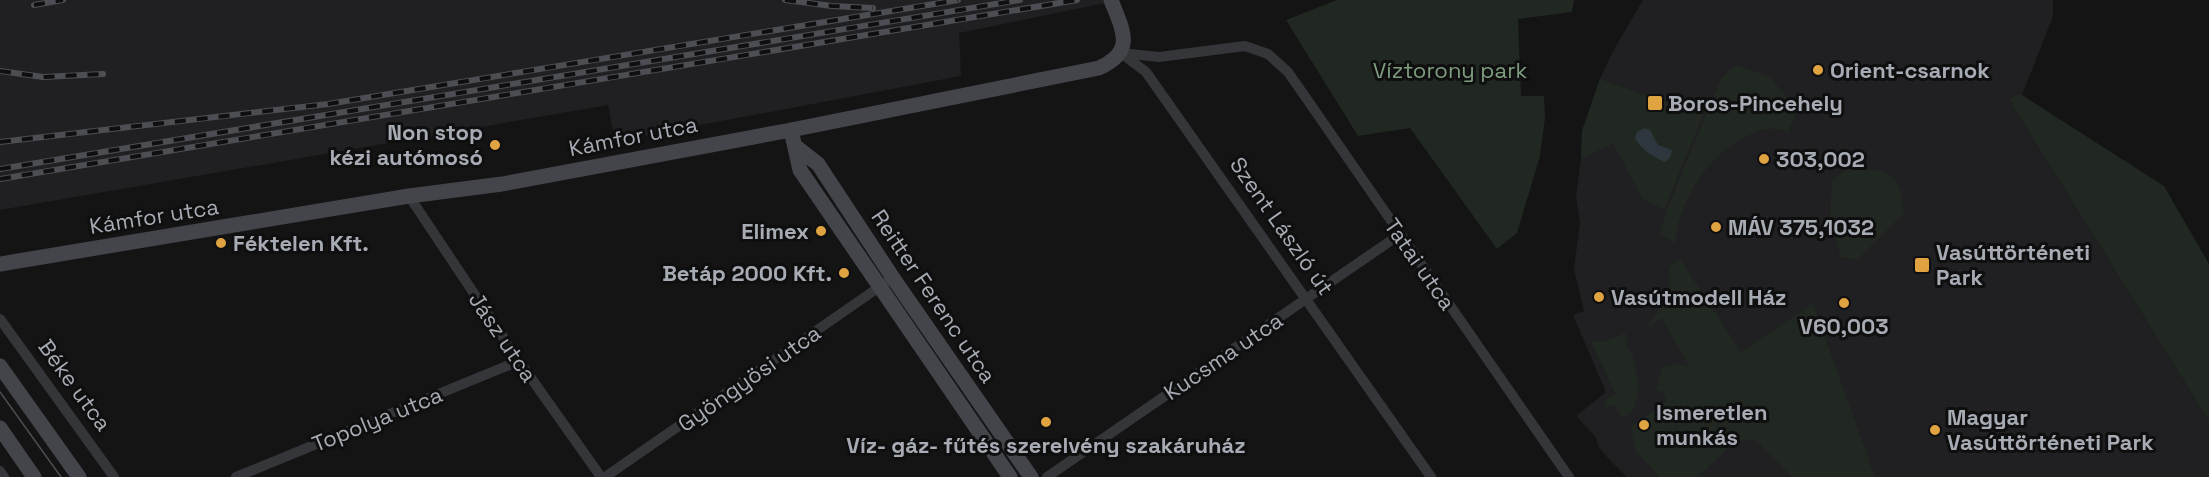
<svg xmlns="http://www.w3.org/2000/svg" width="2209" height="477" viewBox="0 0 2209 477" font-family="'Space Grotesk',sans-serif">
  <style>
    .built { fill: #202022 }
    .green { fill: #202821 }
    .water { fill: #2e373d }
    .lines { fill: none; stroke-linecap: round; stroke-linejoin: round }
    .street { stroke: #35363a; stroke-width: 10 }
    .secondary { stroke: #43454a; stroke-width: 15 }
    .tram { stroke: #4c4e53; stroke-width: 1.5 }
    .rail-casing { stroke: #4c4e53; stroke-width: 6 }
    .rail { stroke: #0f0f10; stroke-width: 4; stroke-dasharray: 11; stroke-linecap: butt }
    .poi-dot { fill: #e0a341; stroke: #0f0f10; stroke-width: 2 }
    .labels { text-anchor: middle; stroke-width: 6; stroke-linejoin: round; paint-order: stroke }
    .park-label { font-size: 22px; fill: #7f9e80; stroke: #0f0f10 }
    .poi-label { font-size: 22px; font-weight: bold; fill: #a7acb4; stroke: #0f0f10; text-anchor: start }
    .street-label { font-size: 22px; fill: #a7acb4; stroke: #0f0f10 }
  </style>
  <rect width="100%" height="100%" fill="#141415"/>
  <!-- built -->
  <g class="built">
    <path d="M0,0H1120L959,33L961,76L615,141L608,105L0,210Z"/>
    <path d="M1643,0H2053V16L2022,95L2016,94L2009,100L2209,421V477H1627L1607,457L1598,446L1596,437L1576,416L1606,392L1573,315L1584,311L1574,269L1580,223L1576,197L1581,159L1582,131L1600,79L1613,51Z"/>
  </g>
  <!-- green -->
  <g class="green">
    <path d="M1337,0H1574L1572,12L1518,19L1521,96H1544L1545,118L1540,156L1517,233L1497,249L1410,128L1358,136L1286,20Z"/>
    <path d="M1736,65L1770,77L1797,110L1788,132C1775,127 1765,128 1752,134C1710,152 1679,198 1675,243L1660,234L1668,207L1721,78Z"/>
    <path d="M1600,79L1703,115L1664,210L1643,199L1613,143L1581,159L1582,131Z"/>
    <path d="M2016,94L2022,95L2164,186L2209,264V421L2009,100Z"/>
    <path d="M1846,169C1861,169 1889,167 1897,183C1902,191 1902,204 1904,213L1857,260L1841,257L1830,220L1832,181Z"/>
    <path d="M1680,259L1741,352L1813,304L1875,477H1792L1755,439L1734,442L1698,477H1660L1636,452L1631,427L1667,401L1661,391L1656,390L1662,368L1675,364L1689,366L1662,318L1646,329C1661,307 1673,294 1669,267Z"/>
    <path d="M1626,333L1627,347L1633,357L1639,386L1635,408L1623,418L1614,405L1606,408L1605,401L1615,393L1591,341H1604Z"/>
  </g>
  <!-- water -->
  <path class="water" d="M1644,128L1650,130L1658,145L1672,150L1670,158L1665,162C1652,156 1642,150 1635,138L1637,132Z"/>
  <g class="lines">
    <!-- street -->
    <g class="street">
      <path d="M1121,53L1159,57L1245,46L1268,54L1288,72L1569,477"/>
      <path d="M1121,53L1146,72L1431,477"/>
      <path d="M409,196L519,361L601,477"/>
      <path d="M0,319L114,477"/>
      <path d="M0,471L4,477"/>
      <path d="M236,477L519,361"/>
      <path d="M605,477L885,283"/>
      <path d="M1047,477L1399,235"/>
    </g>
    <!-- secondary -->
    <g class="secondary">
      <path d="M791,130L800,170L1010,477"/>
      <path d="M795,146L818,164L893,278L1031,477"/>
      <path d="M0,264L409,196L502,184L791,130L1099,68C1136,51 1123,31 1111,0"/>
      <path d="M0,366L79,477"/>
      <path d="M0,428L34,477"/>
    </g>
    <!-- tram -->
    <path class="tram" d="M0,392L61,477"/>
    <defs>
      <g id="rail">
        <path d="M785,0L832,6L873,8"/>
        <path d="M34,5L63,0"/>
        <path d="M0,71L43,77L103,74"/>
        <path d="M0,142L328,104L958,0"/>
        <path d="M0,169L1020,0"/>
        <path d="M0,179L1077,0"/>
      </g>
    </defs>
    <!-- rail casing -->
    <use href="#rail" class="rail-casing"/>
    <!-- rail -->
    <use href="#rail" class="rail"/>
  </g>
  <!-- markers -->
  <g class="poi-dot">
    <circle cx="1818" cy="70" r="6"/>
    <rect x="1647" y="95" width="16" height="16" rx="3"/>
    <circle cx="495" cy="145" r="6"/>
    <circle cx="1764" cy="159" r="6"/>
    <circle cx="1716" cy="227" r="6"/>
    <circle cx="821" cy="231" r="6"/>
    <circle cx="221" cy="243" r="6"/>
    <rect x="1914" y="257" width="16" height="16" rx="3"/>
    <circle cx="844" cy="273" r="6"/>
    <circle cx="1599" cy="297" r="6"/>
    <circle cx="1844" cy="303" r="6"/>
    <circle cx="1046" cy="422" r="6"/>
    <circle cx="1644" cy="425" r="6"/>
    <circle cx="1935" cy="430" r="6"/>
  </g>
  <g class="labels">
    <!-- park labels -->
    <g class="park-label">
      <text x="1450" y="78">Víztorony park</text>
    </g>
    <!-- poi labels -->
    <g class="poi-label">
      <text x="1830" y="78">Orient-csarnok</text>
      <text x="1668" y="111">Boros-Pincehely</text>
      <text x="483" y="140" text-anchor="end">Non stop<tspan x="483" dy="25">kézi autómosó</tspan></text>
      <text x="1776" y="167">303,002</text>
      <text x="1728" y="235">MÁV 375,1032</text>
      <text x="809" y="239" text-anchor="end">Elimex</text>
      <text x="233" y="251">Féktelen Kft.</text>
      <text x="1936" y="260">Vasúttörténeti<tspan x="1936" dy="25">Park</tspan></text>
      <text x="832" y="281" text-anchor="end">Betáp 2000 Kft.</text>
      <text x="1611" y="305">Vasútmodell Ház</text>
      <text x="1844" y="334" text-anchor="middle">V60,003</text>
      <text x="1656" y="420">Ismeretlen<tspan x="1656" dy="25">munkás</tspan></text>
      <text x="1947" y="425">Magyar<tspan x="1947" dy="25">Vasúttörténeti Park</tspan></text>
      <text x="1046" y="453" text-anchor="middle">Víz- gáz- fűtés szerelvény szakáruház</text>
    </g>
    <!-- street labels -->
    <g class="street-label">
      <text transform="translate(633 136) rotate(-11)" y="8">Kámfor utca</text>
      <text transform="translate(154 216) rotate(-9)" y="8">Kámfor utca</text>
      <text transform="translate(1282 226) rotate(55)" y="8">Szent László út</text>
      <text transform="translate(1420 264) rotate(55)" y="8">Tatai utca</text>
      <text transform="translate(934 296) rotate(56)" y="8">Reitter Ferenc utca</text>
      <text transform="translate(503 337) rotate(56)" y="8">Jász utca</text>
      <text transform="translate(1223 356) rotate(-34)" y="8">Kucsma utca</text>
      <text transform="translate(749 378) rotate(-35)" y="8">Gyöngyösi utca</text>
      <text transform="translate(75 385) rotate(54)" y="8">Béke utca</text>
      <text transform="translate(377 419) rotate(-22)" y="8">Topolya utca</text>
    </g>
  </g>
</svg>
